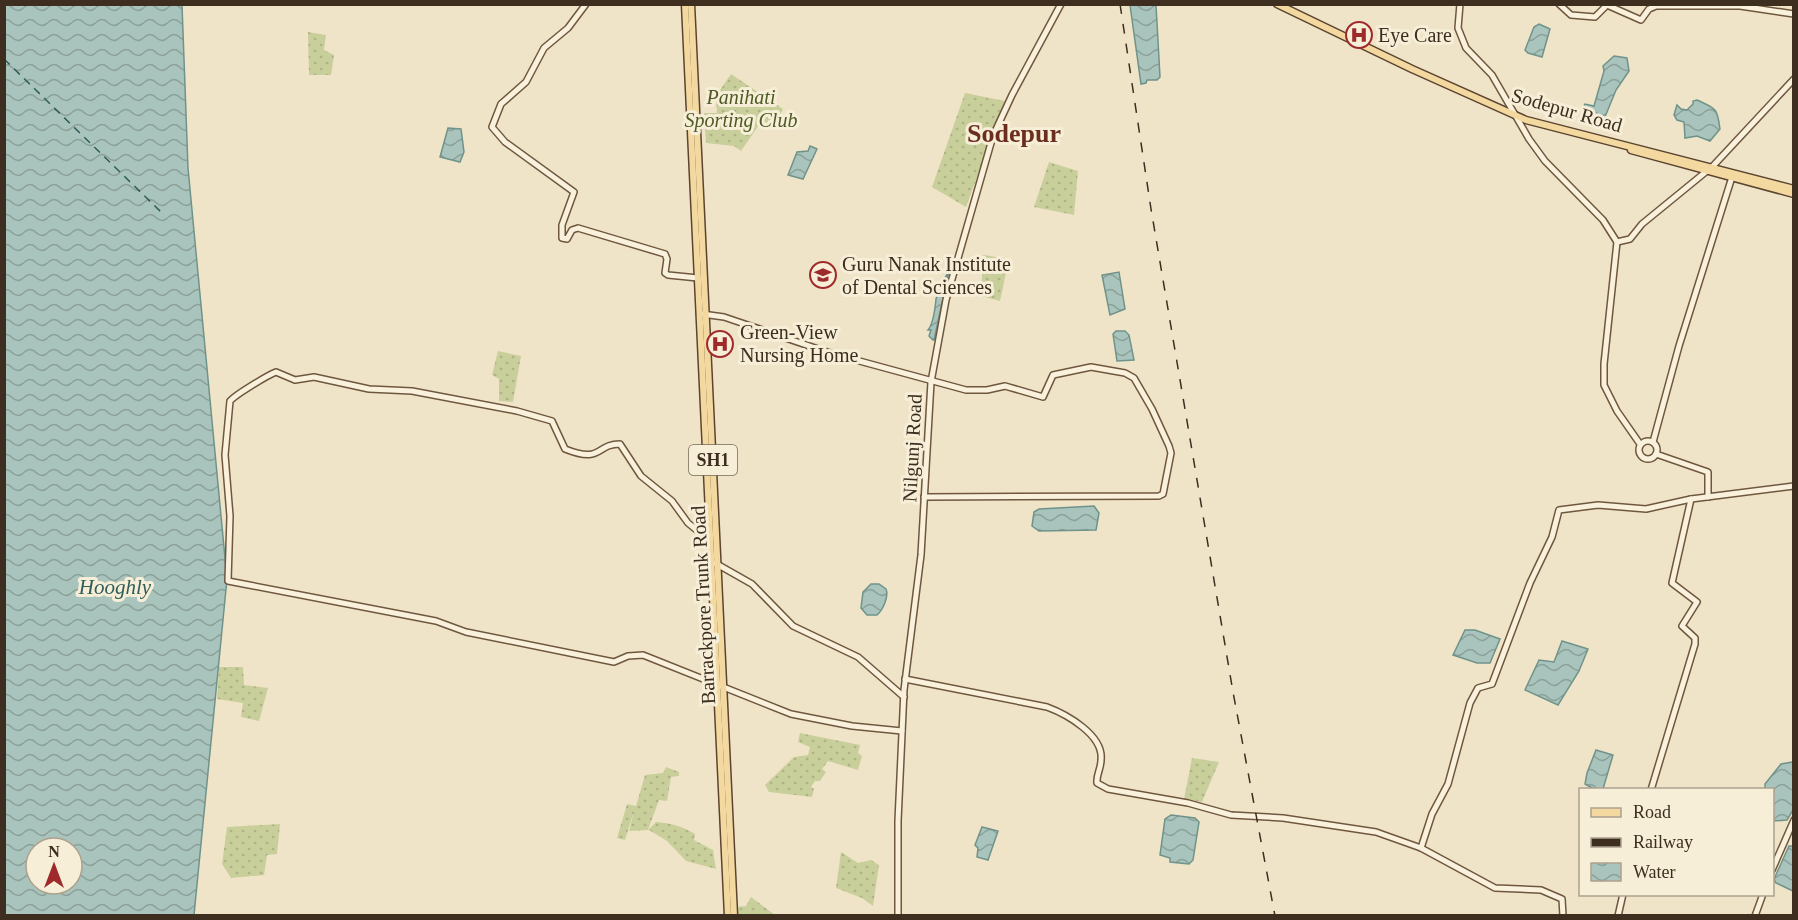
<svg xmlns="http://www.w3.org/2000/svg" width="1798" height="920" viewBox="0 0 1798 920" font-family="Georgia,serif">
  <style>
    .grass { fill: url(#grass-dots) }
    .water { fill: url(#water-waves); stroke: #6f938a; stroke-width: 1.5; fill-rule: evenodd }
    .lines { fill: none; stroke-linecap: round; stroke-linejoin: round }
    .ferry { stroke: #2f5d5a; stroke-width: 1.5; stroke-dasharray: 8 6; stroke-linecap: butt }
    .secondary-casing { stroke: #6f573f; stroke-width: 8 }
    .primary-casing { stroke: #5b4430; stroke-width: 9 }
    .secondary { stroke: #faf1dc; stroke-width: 5 }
    .primary { stroke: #f3d9a0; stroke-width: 6 }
    .rail { stroke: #3d2e20; stroke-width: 1.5; stroke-dasharray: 10 10; stroke-linecap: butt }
    .labels { text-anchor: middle; stroke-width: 6; stroke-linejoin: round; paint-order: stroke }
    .shield { fill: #f7eed8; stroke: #756857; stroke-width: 1.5 }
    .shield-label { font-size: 18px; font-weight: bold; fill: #3d2e20 }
    .poi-label { font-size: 20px; fill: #3d2e20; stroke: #f7eed8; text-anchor: start }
    .park-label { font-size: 20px; font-style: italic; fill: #4d5a26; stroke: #f7eed8 }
    .street-label { font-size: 20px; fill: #3d2e20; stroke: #f7eed8 }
    .water-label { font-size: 21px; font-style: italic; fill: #2f5d5a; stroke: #f7eed8 }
    .district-label { font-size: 26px; font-weight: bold; fill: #6b2e1e; stroke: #f7eed8 }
  </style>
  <defs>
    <pattern id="grass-dots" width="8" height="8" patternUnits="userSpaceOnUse" patternTransform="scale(1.5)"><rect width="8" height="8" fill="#c9cf9b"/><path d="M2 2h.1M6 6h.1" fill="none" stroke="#aeb285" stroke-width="1.8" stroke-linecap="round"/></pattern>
    <pattern id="water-waves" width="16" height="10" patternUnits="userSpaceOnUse" patternTransform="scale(1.5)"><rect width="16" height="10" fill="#a9c4bc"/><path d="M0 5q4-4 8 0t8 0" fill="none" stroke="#8ba098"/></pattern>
  </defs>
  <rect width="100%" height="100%" fill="#f0e4c8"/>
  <!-- grass -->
  <g class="grass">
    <path d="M308,32L326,35L324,50L334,55L331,75H309Z"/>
    <path d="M731,74L783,109L773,126L765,122L762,127L759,125L741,151L734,146L706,143L704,113H717L716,96Z"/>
    <path d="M965,93L1005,101L966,207L932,187Z"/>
    <path d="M1049,162L1078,171L1074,215L1034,207Z"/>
    <path d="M983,255L1009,259L1000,301L981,296Z"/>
    <path d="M498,351L521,356L513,402L499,401V379L492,375Z"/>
    <path d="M219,667H243L244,685L268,688L259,721L241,717L243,703L217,699Z"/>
    <path d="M800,733L860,745L858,753L862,756L858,770L828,761L822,769L826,772L820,781H815L811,787L814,789L812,797L769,792L765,785L794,757L808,755L810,747L798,742Z"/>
    <path d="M1192,758L1219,762L1202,802L1184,799Z"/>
    <path d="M666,767L679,772V776L671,777L667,801L659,800L648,830L656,822C671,823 682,826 695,834L694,840L713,850L716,869L686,861L667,841L649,830L629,831L634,811L625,840L617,838L627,804L636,806L645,775L663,773Z"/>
    <path d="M280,824L277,854L267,855L264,875L231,878L222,864L227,827Z"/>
    <path d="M841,852L858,863L871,860L879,865L873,906L862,898L836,888Z"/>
    <path d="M751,897L775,915H737L736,907L746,906Z"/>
  </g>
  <!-- water -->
  <g class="water">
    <path d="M5,5H182L188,168L227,579L194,915L5,916ZM36,848H72V884H36Z"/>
    <path d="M1130,5H1156L1160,77L1157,80H1147L1146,83L1141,84Z"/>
    <path d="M1539,24L1550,29L1542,57L1528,53L1525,50L1534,27Z"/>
    <path d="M1614,56L1627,58L1629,71L1616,90L1605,117L1592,121L1582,109L1585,104L1594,106L1604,71L1603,66Z"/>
    <path d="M1697,100C1716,109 1717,107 1720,129L1710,141L1697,136L1685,138L1684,122L1677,120L1674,115L1677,105L1681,109L1687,110L1693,104V101Z"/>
    <path d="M448,128L461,129L464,152L460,162L440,157Z"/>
    <path d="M810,146L817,149L803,179L788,175L797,152L808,151Z"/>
    <path d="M949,271L934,340H933L929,336L931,330H928C934,323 935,308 936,299C938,291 944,279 949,271Z"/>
    <path d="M1119,272L1125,309L1110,315L1102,275Z"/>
    <path d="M1116,331H1125L1129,335L1134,360L1117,361L1113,334Z"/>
    <path d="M1094,506L1099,513L1096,530L1039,531L1032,526L1034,512L1039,509Z"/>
    <path d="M871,584H879L886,589C889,596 883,610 877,615H867L861,608L863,592Z"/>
    <path d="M1465,630H1475L1500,639L1490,663H1477L1453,655Z"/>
    <path d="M1562,641L1588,649L1579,671L1558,705L1525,690L1539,660L1554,662Z"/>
    <path d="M1596,750L1613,755L1603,789H1594L1585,784L1587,773Z"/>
    <path d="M1793,762V810L1787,820L1773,821L1772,790L1765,789V784L1781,764Z"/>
    <path d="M1171,815L1195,818L1199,822L1193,860L1189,864L1170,862V858L1160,855L1165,819Z"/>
    <path d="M982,827L998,831L988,860L977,857L978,848L975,845Z"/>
    <path d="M1789,846H1793V891L1776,883L1774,879Z"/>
  </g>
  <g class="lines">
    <!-- ferry -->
    <path class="ferry" d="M4,59L162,213"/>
    <defs>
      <g id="secondary">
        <path d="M586,4L568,28L544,48L526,82L501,104L492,127L505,142L574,192L562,225V238L567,239L572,230L578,228L665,254L667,259L665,273L668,275L698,278"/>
        <path d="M1460,4L1458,28L1466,48L1492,75L1529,139L1545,161L1603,220L1617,242L1604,364V385L1617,411L1640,444"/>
        <path d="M1559,4L1571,15L1595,17L1607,5L1641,20L1649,9L1656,6H1740L1794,14"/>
        <path d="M1617,242L1630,239L1642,224L1713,166L1794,79"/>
        <path d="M702,314L724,317L830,353L966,390H987L1005,386L1043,397L1053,375L1091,367L1125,373L1134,378L1152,409L1169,446L1171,453L1163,494L1159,496L924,497"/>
        <circle cx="1648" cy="450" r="9"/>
        <path d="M1653,442L1679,346L1732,177"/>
        <path d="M1656,454L1708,472V497"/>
        <path d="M710,541L688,523L672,501L641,476L620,444C595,444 603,464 565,449L552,421L517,411L412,391L369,389L314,377L295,380L276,372C268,375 235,395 230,401L225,455L230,516L228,581L436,621L466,632L614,662L628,656L643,655L791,714L852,726L902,731"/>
        <path d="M715,563L752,584L793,626L858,657L904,697"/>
        <path d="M905,679L1047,707C1066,714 1104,735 1101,760C1101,769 1096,775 1097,783L1108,789L1188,803L1231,815L1283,818L1376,832L1421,848L1495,888L1541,890L1562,899L1563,916"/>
        <path d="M1651,790L1695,644V638L1682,626L1697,602L1672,583L1691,499"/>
        <path d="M1421,848L1432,814L1448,784L1470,703L1478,688L1492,684L1530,583L1552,537L1559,510L1598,505L1646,509L1691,499L1794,486"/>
        <path d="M1772,870L1794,820"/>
        <path d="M898,916V821L904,690L921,555L931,382L946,300L993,136L1012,95L1061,4"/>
        <path d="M1618,916L1623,894"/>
        <path d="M1755,916L1763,894"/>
      </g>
      <g id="primary">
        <path d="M685,4L728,916"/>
        <path d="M691,4L734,916"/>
        <path d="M1277,4L1412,69L1526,120L1794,189"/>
        <path d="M1631,150L1794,194"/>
      </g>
    </defs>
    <!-- secondary casing -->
    <use href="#secondary" class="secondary-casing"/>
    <!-- primary casing -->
    <use href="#primary" class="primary-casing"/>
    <!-- secondary -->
    <use href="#secondary" class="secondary"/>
    <!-- primary -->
    <use href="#primary" class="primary"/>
    <!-- rail -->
    <path class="rail" d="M1120,4L1151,209L1233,692L1275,916"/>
  </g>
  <!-- icons -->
  <defs>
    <symbol id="hospital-ring" viewBox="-11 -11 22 22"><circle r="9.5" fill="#f7eed8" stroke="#9e2a2b" stroke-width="1.5"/><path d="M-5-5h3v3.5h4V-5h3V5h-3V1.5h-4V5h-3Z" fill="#9e2a2b"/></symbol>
    <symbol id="university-ring" viewBox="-11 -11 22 22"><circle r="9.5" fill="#f7eed8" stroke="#9e2a2b" stroke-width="1.5"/><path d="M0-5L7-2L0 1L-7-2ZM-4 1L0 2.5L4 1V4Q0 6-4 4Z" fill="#9e2a2b"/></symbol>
  </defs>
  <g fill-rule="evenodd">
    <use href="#hospital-ring" x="1344" y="20" width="30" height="30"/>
    <use href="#university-ring" x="808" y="260" width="30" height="30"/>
    <use href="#hospital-ring" x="705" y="329" width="30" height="30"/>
  </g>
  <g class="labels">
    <!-- shield labels -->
    <rect class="shield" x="689" y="445" width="48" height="30" rx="4.5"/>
    <g class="shield-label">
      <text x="713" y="466">SH1</text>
    </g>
    <!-- poi labels -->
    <g class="poi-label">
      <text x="1378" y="42">Eye Care</text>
      <text x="842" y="271">Guru Nanak Institute<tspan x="842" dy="23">of Dental Sciences</tspan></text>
      <text x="740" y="339">Green-View<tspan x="740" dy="23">Nursing Home</tspan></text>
    </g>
    <!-- park labels -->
    <g class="park-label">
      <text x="741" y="104">Panihati<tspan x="741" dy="23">Sporting Club</tspan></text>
    </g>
    <!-- street labels -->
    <g class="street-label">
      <text transform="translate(1567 110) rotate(16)" y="7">Sodepur Road</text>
      <text transform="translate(912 448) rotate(-87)" y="7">Nilgunj Road</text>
      <text transform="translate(703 605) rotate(-93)" y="7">Barrackpore Trunk Road</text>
    </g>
    <!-- water labels -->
    <g class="water-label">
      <text x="115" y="594">Hooghly</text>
    </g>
    <!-- district labels -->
    <g class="district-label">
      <text x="1014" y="142">Sodepur</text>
    </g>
  </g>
  <!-- border -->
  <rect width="1798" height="920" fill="none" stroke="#3d2e20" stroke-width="12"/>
  <!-- legend -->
  <rect x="1579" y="788" width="195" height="108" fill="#f7eed8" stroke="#ada18e" stroke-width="1.5"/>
  <rect x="1591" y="808" width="30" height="9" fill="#f3d9a0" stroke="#ada18e" stroke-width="1.5"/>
  <text x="1633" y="818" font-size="18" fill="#3d2e20">Road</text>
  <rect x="1591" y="838" width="30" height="9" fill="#3d2e20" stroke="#ada18e" stroke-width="1.5"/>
  <text x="1633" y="848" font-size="18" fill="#3d2e20">Railway</text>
  <rect x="1591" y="863" width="30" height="18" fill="url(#water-waves)" stroke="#ada18e" stroke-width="1.5"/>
  <text x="1633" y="878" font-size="18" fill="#3d2e20">Water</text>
  <!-- north arrow -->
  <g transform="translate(54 866)"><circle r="28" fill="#f7eed8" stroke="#ada18e" stroke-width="1.5"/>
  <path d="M0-4.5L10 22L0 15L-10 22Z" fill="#9e2a2b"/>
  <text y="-9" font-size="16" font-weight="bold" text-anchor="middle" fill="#3d2e20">N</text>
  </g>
</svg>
